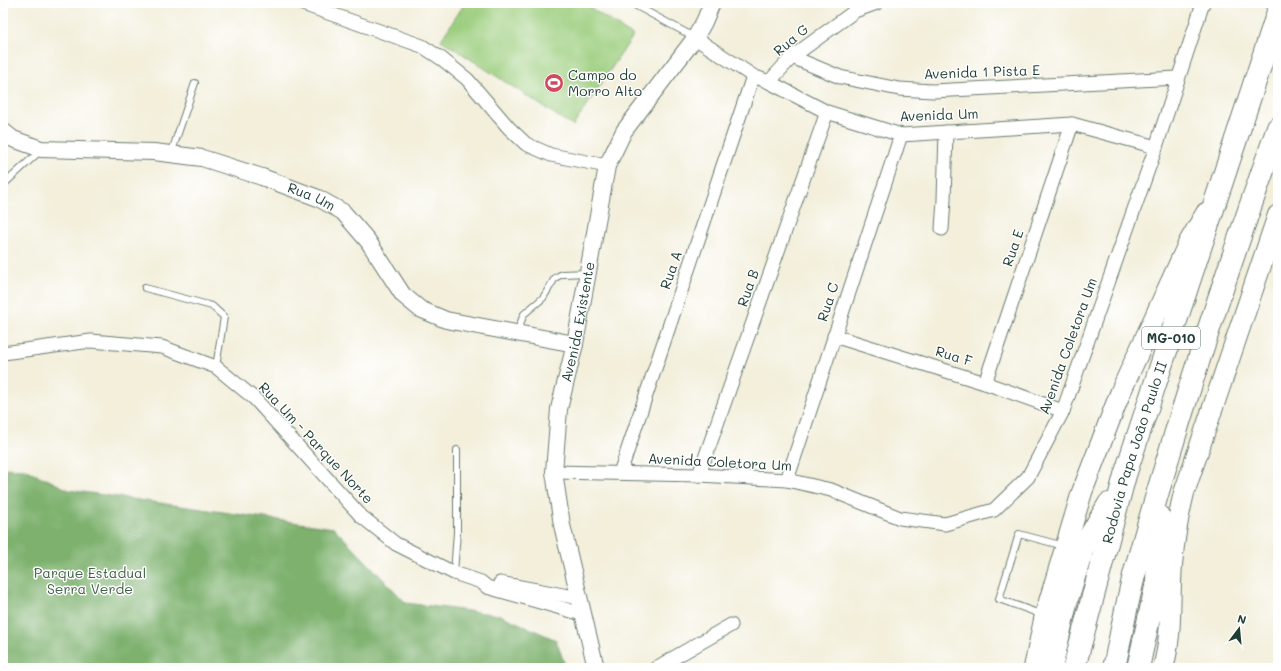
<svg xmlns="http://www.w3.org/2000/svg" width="1281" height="671" viewBox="0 0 1281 671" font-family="Mali,sans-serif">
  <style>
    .green { fill: #9cce7e; stroke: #5e8659 }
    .forest { fill: #7db16d; stroke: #4e7750 }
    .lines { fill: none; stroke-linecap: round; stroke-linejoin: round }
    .service-casing { stroke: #697b6e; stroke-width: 8 }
    .minor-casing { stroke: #697b6e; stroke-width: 15 }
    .tertiary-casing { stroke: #697b6e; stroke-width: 18 }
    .primary-casing { stroke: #697b6e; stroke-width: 22 }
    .motorway-casing { stroke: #697b6e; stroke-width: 24 }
    .service { stroke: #fff; stroke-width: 6 }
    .minor { stroke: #fff; stroke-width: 13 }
    .tertiary { stroke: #fff; stroke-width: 16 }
    .primary { stroke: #fff; stroke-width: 20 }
    .motorway { stroke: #fff; stroke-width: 22 }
    .labels { text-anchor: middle; stroke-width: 3; stroke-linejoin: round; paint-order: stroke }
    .shield { fill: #fff; stroke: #627771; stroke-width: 1 }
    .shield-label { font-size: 13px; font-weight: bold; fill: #1f3d34 }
    .street-label { font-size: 14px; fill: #1f3d34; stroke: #fff }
    .poi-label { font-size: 14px; fill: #1f3d34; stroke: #fff; text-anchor: start }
    .park-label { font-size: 14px; fill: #3e6146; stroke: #fff }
  </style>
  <rect width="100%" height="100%" fill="#fff"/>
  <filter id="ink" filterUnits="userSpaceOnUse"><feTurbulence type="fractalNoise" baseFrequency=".025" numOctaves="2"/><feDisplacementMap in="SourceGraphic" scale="8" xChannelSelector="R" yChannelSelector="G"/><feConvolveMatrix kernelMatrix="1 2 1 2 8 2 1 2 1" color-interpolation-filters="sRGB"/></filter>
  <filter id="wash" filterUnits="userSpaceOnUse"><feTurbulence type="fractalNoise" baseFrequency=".012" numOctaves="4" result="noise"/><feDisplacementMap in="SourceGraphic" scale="16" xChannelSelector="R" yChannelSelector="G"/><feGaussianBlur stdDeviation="0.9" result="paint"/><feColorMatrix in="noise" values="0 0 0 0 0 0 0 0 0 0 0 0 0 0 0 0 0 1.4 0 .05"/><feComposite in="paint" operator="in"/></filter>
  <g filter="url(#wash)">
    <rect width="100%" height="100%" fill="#f3efdb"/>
    <!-- green -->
    <path class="green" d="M465,3H583L633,36L573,126L441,40Z"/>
    <!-- forest -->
    <path class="forest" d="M3,468L25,469L69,490L334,528L406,603L500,615L556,640L566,668H3Z"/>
  </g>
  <g filter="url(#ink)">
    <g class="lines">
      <defs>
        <g id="service">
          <path d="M631,3L694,37"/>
          <path d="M171,154L195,83"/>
          <path d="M3,185L40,151"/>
          <path d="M145,288L212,306L224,317L216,367"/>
          <path d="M517,332L524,314L543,298L555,278L562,274L587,273"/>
          <path d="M454,573L457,532V450"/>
          <path d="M1043,615L999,599L1019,534L1064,546"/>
        </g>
        <g id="minor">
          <path d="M300,3L422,46L442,59L467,79L509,128L526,144L551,155L607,166"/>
          <path d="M695,38L753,76L769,82L827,112L901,135L1072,124L1156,147"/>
          <path d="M792,57L840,77L899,89L933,91L1177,78"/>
          <path d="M769,82L792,57L855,11L877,3"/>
          <path d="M942,229L944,200L946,132"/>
          <path d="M834,336L985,383L1063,411"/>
          <path d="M3,353L91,341L162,347L216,367L255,399L361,516L396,544L454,573L481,582L487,587L582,614"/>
          <path d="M985,383L1072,124"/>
          <path d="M554,472L699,475L787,480L831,490L900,518L945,524L994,510L1028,477L1063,411L1156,147L1203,3"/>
          <path d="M620,473L753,76"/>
          <path d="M699,475L827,112"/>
          <path d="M787,480L901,135"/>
          <path d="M500,583L579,598"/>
          <path d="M656,668L731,625"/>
        </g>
        <g id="tertiary">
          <path id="s1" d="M3,131L13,139L41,149L154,152L202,158L262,177L318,198L343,212L368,241L403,295L420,309L446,320L575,344"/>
          <path id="s2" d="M596,668L562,525L554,472L559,409L575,344L607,166L624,131L695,38L704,22L712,3"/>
        </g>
        <g id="primary">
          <path d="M1034,668L1045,615L1082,492L1121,391L1189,242L1206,213"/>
          <path d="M1163,668C1173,633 1169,600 1172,565C1174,540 1178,517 1184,493L1278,215"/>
        </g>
        <g id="motorway">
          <path d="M1051,668L1067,599L1083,548L1109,504"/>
          <path id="s3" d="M1074,668L1125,475L1278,12"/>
          <path d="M1114,668C1121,635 1127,601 1136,568C1177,420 1226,273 1278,128"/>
          <path d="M1138,668L1157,582L1159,517"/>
        </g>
      </defs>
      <!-- service casing -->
      <use href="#service" class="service-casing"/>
      <!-- minor casing -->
      <use href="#minor" class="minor-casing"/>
      <!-- tertiary casing -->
      <use href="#tertiary" class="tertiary-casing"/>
      <!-- primary casing -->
      <use href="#primary" class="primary-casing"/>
      <!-- motorway casing -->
      <use href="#motorway" class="motorway-casing"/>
      <!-- service -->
      <use href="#service" class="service"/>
      <!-- minor -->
      <use href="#minor" class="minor"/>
      <!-- tertiary -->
      <use href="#tertiary" class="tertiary"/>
      <!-- primary -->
      <use href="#primary" class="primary"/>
      <!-- motorway -->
      <use href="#motorway" class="motorway"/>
    </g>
  </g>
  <!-- icons -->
  <defs>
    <symbol id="stadium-disc" viewBox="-11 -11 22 22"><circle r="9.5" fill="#d1495b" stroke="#fff"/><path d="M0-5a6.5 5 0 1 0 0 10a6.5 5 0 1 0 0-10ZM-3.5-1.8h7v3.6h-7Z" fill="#fff"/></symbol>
  </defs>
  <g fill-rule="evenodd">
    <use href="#stadium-disc" x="543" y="72" width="22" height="22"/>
  </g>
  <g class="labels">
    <!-- shield labels -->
    <rect class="shield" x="1142" y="327" width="58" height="22" rx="3"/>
    <g class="shield-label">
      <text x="1171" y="343">MG-010</text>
    </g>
    <!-- street labels -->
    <g class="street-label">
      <text transform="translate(791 40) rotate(-40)" y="5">Rua G</text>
      <text transform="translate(982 72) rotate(-2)" y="5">Avenida 1 Pista E</text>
      <text transform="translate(939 115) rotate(-2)" y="5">Avenida Um</text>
      <text dy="5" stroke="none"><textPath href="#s1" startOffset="320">Rua Um</textPath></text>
      <text transform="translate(1013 248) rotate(-71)" y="5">Rua E</text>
      <text transform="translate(671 270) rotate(-71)" y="5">Rua A</text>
      <text transform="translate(748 288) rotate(-71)" y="5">Rua B</text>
      <text transform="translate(828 302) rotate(-72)" y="5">Rua C</text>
      <text dy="5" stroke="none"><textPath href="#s2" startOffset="353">Avenida Existente</textPath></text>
      <text transform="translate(1068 346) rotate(-70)" y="5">Avenida Coletora Um</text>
      <text transform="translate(954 356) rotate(17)" y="5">Rua F</text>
      <text transform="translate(316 443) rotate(47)" y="5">Rua Um - Parque Norte</text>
      <text dy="5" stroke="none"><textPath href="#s3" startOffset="224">Rodovia Papa João Paulo II</textPath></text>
      <text transform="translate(720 462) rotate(3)" y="5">Avenida Coletora Um</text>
    </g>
    <!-- poi labels -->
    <g class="poi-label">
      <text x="568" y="80">Campo do<tspan x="568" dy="16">Morro Alto</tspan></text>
    </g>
    <!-- park labels -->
    <g class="park-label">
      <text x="90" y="578">Parque Estadual<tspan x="90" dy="16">Serra Verde</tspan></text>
    </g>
  </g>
  <!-- margin -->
  <rect width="1281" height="671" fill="none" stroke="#fff" stroke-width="16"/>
  <!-- north arrow -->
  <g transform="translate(1239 629) rotate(16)" stroke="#ffffff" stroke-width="3" paint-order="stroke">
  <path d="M0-3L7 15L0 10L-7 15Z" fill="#1f3d34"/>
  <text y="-6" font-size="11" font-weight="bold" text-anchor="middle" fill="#1f3d34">N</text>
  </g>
</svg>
